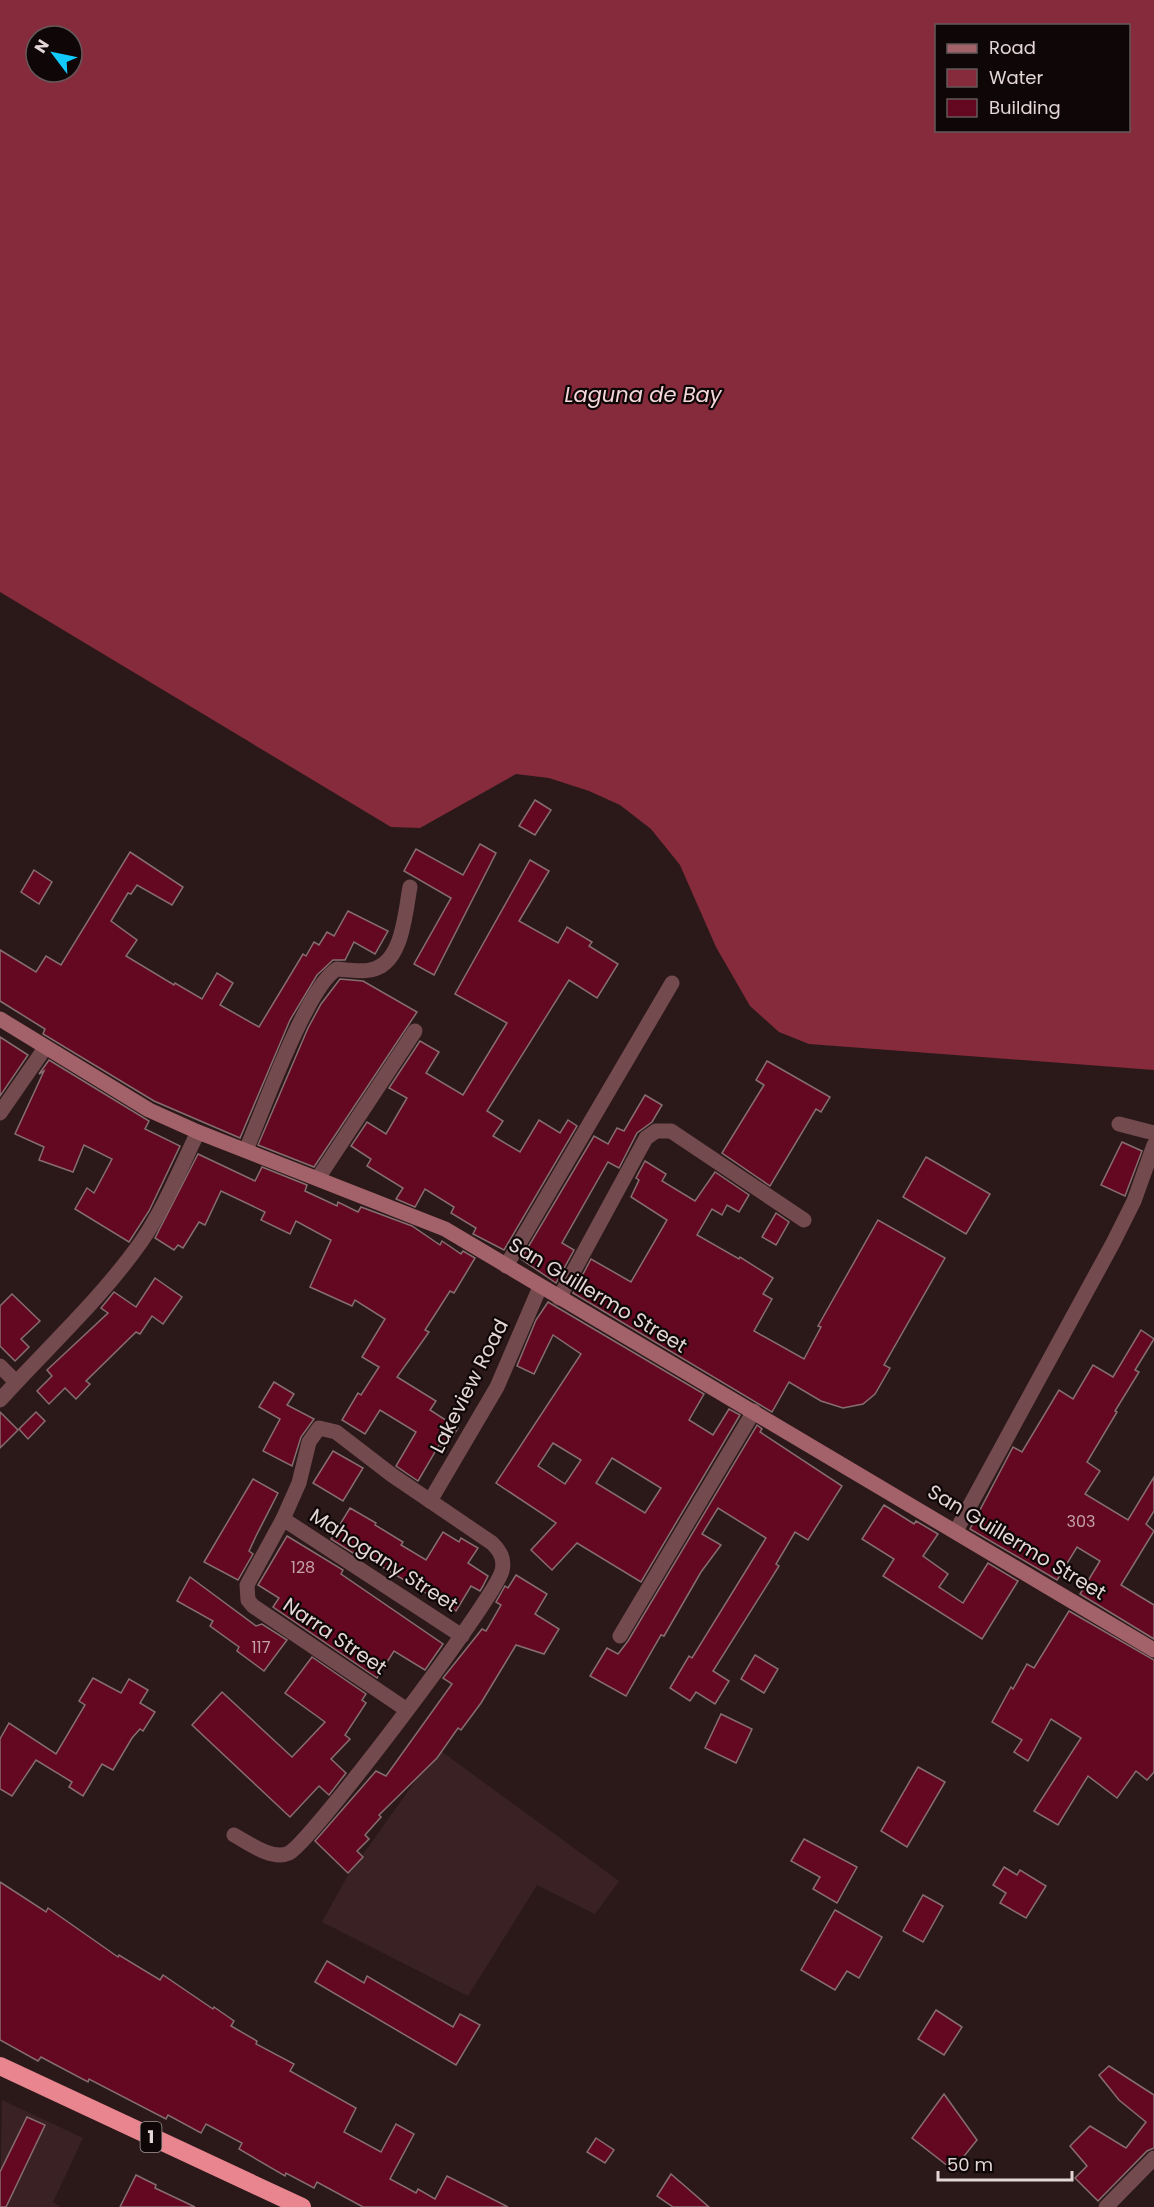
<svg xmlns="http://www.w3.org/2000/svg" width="1154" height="2207" viewBox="0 0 1154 2207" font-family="Poppins,sans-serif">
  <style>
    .built { fill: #3a2224 }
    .water { fill: #862b3b; fill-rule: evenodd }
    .building { fill: #640721; stroke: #866e70; stroke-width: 1.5; fill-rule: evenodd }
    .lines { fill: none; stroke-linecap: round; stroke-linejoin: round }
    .street { stroke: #734a4e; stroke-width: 15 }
    .secondary { stroke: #a36269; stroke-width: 15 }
    .highway { stroke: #e9858f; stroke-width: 18 }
    .labels { text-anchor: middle; stroke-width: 4.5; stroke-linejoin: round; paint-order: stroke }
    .number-label { font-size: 16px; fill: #c4a2aa }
    .shield { fill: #0e0607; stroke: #a49899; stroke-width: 1.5 }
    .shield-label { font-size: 18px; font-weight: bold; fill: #e4d6d7 }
    .street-label { font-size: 20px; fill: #e4d6d7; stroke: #0e0607 }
    .water-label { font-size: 21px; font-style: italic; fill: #f3d7d9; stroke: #0e0607 }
  </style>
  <rect width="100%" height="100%" fill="#2b191a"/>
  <!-- built -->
  <g class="built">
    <path d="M438,1749L619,1881L595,1914L537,1885L468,1996L322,1922L347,1877Z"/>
    <path d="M2,2100L83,2138L53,2202L61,2207H0Z"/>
  </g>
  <!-- water -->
  <path class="water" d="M0,0H1154V1070L809,1044L779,1032L750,1006L716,947L680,865L651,829L620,805L589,791L549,778L516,774L420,828L391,827L0,592ZM936,26H1128V130H936ZM36,36H72V72H36Z"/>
  <!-- building -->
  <g class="building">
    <path d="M535,800L551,810L535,835L519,826Z"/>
    <path d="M480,844L496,853L434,975L414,964L451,898L404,871L416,849L463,875Z"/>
    <path d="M130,852L183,887L172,905L137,885L131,894L128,893L111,921L137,940L126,956L174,985L175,983L202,999L217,973L233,983L220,1005L259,1027L303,954L306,956L314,942L319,945L327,932L334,936L348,911L388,931L375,954L354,942L345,960H333L317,975L290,1020L240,1138L154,1101L43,1034L45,1029L0,1001V950L36,972L46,956L61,965Z"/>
    <path d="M530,860L549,871L519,921L558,943L567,927L592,942L589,946L618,964L597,998L569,980L487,1111L503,1121L493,1136L520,1152L539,1120L560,1133L568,1120L577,1126L504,1250L473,1234L476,1228L451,1213L454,1207L425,1189L415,1207L396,1199L403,1188L367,1166L371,1159L351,1146L367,1122L386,1134L407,1098L389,1088L420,1041L439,1052L426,1073L463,1095L507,1023L455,994Z"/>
    <path d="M34,870L52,882L39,904L21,892Z"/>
    <path d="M340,979L363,981L417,1012L314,1167L258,1145L308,1028L321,1004Z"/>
    <path d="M0,1037L28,1055L0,1096Z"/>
    <path d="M49,1060L149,1121L145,1129L180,1146L149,1211L129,1242L75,1209L87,1188L94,1193L112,1159L84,1145L73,1172L39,1160L44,1147L15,1134L44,1071L39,1074Z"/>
    <path d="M767,1061L830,1097L821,1112L816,1109L770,1186L722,1153L764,1085L756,1080Z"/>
    <path d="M645,1095L662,1105L652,1122L637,1133L619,1168L608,1162L562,1243L574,1250L556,1283L521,1259L594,1136L608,1144L617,1128L624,1131Z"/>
    <path d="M1122,1142L1142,1151L1125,1196L1101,1185Z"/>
    <path d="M198,1154L255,1181L262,1167L307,1185L305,1191L337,1206L338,1202L358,1212L361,1207L412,1226L440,1245L442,1241L461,1254L463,1251L475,1258L454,1293L450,1291L425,1330L429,1332L397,1377L436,1401L430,1410L458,1428L445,1449L439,1445L418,1481L396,1466L416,1432L380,1410L365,1434L342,1420L358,1393L361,1395L379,1367L362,1357L385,1319L355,1300L352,1306L310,1287L331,1240L296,1221L290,1234L261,1220L265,1212L221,1191L205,1225L199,1222L183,1248L178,1245L174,1250L155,1238Z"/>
    <path d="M926,1157L990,1194L966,1234L903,1197Z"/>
    <path d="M645,1161L666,1174L662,1181L695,1201L715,1172L749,1195L739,1212L727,1205L722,1215L712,1209L697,1235L739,1259L740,1257L773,1278L763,1294L772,1299L754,1331L804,1359L821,1327L818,1326L878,1220L945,1258L884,1365L890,1368L875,1394L863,1404L843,1408L821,1401L789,1382L772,1412L573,1293L591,1259L631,1282L667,1220L631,1197L639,1180L636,1178Z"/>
    <path d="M776,1213L789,1222L776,1245L762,1237Z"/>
    <path d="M155,1278L182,1297L163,1324L152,1316L140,1334L136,1332L86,1381L90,1384L76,1399L65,1388L49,1404L37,1391L52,1376L47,1370L108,1313L101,1308L114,1292L136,1307Z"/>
    <path d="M12,1294L40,1321L21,1339L29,1347L15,1361L0,1346V1306Z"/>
    <path d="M548,1302L704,1394L689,1420L713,1435L729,1409L740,1415L641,1582L577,1543L552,1570L531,1550L556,1523L496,1483L581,1354L553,1335L534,1374L517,1366L536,1320ZM553,1443L581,1460L565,1484L538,1466ZM612,1458L661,1488L645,1513L596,1483Z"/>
    <path d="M1141,1330L1154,1339L1135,1370L1139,1372L1115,1411L1117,1412L1087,1462L1100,1471L1085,1494L1128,1520L1154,1477V1511L1146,1524L1154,1531L1121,1585L1154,1605V1639L1080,1594L1100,1561L1077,1547L1057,1580L970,1529L1013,1447L1022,1452L1059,1390L1073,1399L1093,1365L1113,1377Z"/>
    <path d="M274,1382L294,1394L287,1405L314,1419L301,1437L292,1466L263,1451L280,1419L259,1407Z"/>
    <path d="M0,1412L18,1430L0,1448Z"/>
    <path d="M36,1412L45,1421L28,1439L19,1429Z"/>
    <path d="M757,1425L762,1429L760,1432L842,1486L808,1540L795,1532L776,1564L779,1566L713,1671L729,1681L715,1704L696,1692L690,1701L670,1688L689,1656L692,1658L766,1538L718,1508L702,1534L721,1545L701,1572L664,1636L661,1635L626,1696L590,1676L607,1648L618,1654L628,1641Z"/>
    <path d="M333,1451L363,1468L343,1501L313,1483Z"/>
    <path d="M253,1479L278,1493L256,1536L249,1551L253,1554L238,1580L204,1562Z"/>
    <path d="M884,1505L914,1524L916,1521L938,1534L923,1556L948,1574L939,1587L963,1603L988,1563L1018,1581L982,1639L883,1576L894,1559L862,1539Z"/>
    <path d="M350,1508L376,1523L375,1525L403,1542L401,1545L426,1560L443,1532L459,1542L461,1538L478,1548L468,1563L488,1576L483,1586L480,1591L471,1586L456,1611L359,1553L355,1551L353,1553L331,1539Z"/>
    <path d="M287,1536L343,1570L341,1574L443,1644L425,1670L394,1651L377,1678L273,1607L279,1598L258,1585Z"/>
    <path d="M516,1575L547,1594L535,1614L559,1629L544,1654L516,1645L481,1703L461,1730L458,1728L437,1758L379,1815L381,1817L365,1835L369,1839L357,1851L363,1857L348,1873L315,1841L376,1771L386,1776L452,1684L443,1678L482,1629L486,1631L501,1605L496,1602L505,1586L508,1588Z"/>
    <path d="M190,1577L256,1626L262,1624L287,1640L264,1671L237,1651L239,1647L210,1626L213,1621L177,1601Z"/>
    <path d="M1069,1611L1154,1660V1772L1147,1780L1136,1771L1117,1798L1088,1776L1058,1825L1034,1811L1081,1738L1051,1719L1028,1761L1014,1752L1022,1740L992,1722L1011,1687L1013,1689L1027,1664L1034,1668Z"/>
    <path d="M755,1655L778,1669L764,1693L741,1679Z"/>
    <path d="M312,1657L366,1694L362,1700L366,1703L345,1735L350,1739L331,1759L346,1773L329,1795L319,1786L290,1817L192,1725L222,1692L292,1757L325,1722L285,1693Z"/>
    <path d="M93,1678L121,1693L129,1679L148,1690L140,1703L155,1712L143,1731L140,1729L132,1738L113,1770L102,1764L83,1796L69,1787L72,1782L36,1760L12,1796L0,1789V1739L9,1723L56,1754L85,1705L79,1701Z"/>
    <path d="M721,1714L752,1729L736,1763L705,1748Z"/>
    <path d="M918,1767L945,1782L907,1847L881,1831Z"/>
    <path d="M804,1839L857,1867L837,1903L813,1889L820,1877L791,1861Z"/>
    <path d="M1004,1867L1017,1875L1020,1870L1046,1886L1026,1918L1000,1903L1006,1893L993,1885Z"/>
    <path d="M0,1882L46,1912L48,1908L118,1957L119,1955L160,1980L163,1975L213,2009L214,2007L234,2021L231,2026L257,2041L256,2044L294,2064L290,2071L356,2108L344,2132L381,2152L396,2124L414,2134L390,2179L416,2193L418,2189L435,2199L447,2176L508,2207H363L317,2182L314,2188L286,2173L285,2176L239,2149L242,2143L206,2124L201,2133L168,2115L166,2119L89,2079L88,2082L41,2057L38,2061L0,2040Z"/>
    <path d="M923,1895L943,1906L923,1942L903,1931Z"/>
    <path d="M835,1910L882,1937L859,1978L847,1971L835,1990L801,1970Z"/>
    <path d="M327,1961L364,1983L367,1976L453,2027L460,2014L480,2025L456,2065L315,1982Z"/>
    <path d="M936,2010L962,2027L944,2055L918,2039Z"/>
    <path d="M1109,2066L1154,2095V2148L1147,2151L1098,2201L1075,2178L1087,2166L1070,2146L1090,2126L1126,2148L1146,2122L1119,2100L1099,2075Z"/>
    <path d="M944,2094L977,2140L953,2170L912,2138Z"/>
    <path d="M27,2117L45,2125L6,2207H0V2172Z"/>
    <path d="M596,2138L614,2150L605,2163L587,2152Z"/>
    <path d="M671,2174L709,2207H673L657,2196Z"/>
    <path d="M136,2175L156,2185L155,2188L195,2207H120Z"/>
  </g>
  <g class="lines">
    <!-- street -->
    <g class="street">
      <path d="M0,1113L45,1048"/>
      <path d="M1119,1124L1154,1133"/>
      <path d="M246,1150C262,1113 307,986 337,969C348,970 360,972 370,970C403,965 405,912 410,887"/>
      <path d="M318,1178L415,1031"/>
      <path d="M506,1266L672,983"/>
      <path d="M559,1298L646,1138L656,1131H671L804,1220"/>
      <path d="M0,1366L16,1382"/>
      <path d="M0,1400C47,1348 100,1300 141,1242C164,1209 180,1169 198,1132"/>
      <path d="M430,1501L497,1387L540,1287"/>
      <path d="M283,1519L462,1636"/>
      <path d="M956,1531L1113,1243L1134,1201L1154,1145"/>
      <path d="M620,1636L754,1411"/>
      <path d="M234,1835C249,1843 272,1861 289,1853C311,1842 494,1600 502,1571C505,1559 500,1551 492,1543L392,1475L336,1432L319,1428L309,1442L299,1483L283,1519L247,1585L248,1600L253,1606L407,1710"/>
      <path d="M1106,2207L1154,2158"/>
    </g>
    <!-- secondary -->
    <path class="secondary" d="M0,1019L149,1110L198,1132L445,1229L1154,1650"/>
    <!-- highway -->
    <path class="highway" d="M0,2066L302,2207"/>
  </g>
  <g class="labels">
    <!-- number labels -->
    <g class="number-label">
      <text x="1081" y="1527">303</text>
      <text x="303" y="1573">128</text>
      <text x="261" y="1653">117</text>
    </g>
    <!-- shield labels -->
    <rect class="shield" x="140.5" y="2122" width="21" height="30" rx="4.5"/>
    <g class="shield-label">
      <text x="151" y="2143">1</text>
    </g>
    <!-- street labels -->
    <g class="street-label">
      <text transform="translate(598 1295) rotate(31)" y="7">San Guillermo Street</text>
      <text transform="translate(469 1386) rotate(-63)" y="7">Lakeview Road</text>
      <text transform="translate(1017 1542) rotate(31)" y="7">San Guillermo Street</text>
      <text transform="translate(384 1560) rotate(33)" y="7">Mahogany Street</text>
      <text transform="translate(335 1636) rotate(34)" y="7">Narra Street</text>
    </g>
    <!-- water labels -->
    <g class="water-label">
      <text x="643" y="402">Laguna de Bay</text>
    </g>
  </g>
  <!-- legend -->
  <rect x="935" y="24" width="195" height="108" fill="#0e0607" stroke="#64595a" stroke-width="1.5"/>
  <rect x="947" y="44" width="30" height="9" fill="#a36269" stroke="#64595a" stroke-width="1.5"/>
  <text x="989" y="54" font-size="18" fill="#e4d6d7">Road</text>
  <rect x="947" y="69" width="30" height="18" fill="#862b3b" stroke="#64595a" stroke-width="1.5"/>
  <text x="989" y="84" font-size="18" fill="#e4d6d7">Water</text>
  <rect x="947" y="99" width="30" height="18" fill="#640721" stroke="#64595a" stroke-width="1.5"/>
  <text x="989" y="114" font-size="18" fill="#e4d6d7">Building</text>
  <!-- north arrow -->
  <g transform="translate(54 54) rotate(302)"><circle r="28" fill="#0e0607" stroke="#64595a" stroke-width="1.5"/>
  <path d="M0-4.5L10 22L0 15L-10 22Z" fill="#12cafb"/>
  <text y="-9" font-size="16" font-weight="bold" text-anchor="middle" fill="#e4d6d7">N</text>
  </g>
  <!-- scale -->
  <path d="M938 2171v9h134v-9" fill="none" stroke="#e4d6d7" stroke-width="3"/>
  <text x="947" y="2171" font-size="18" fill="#e4d6d7" stroke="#0e0607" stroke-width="4.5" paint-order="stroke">50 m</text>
</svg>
